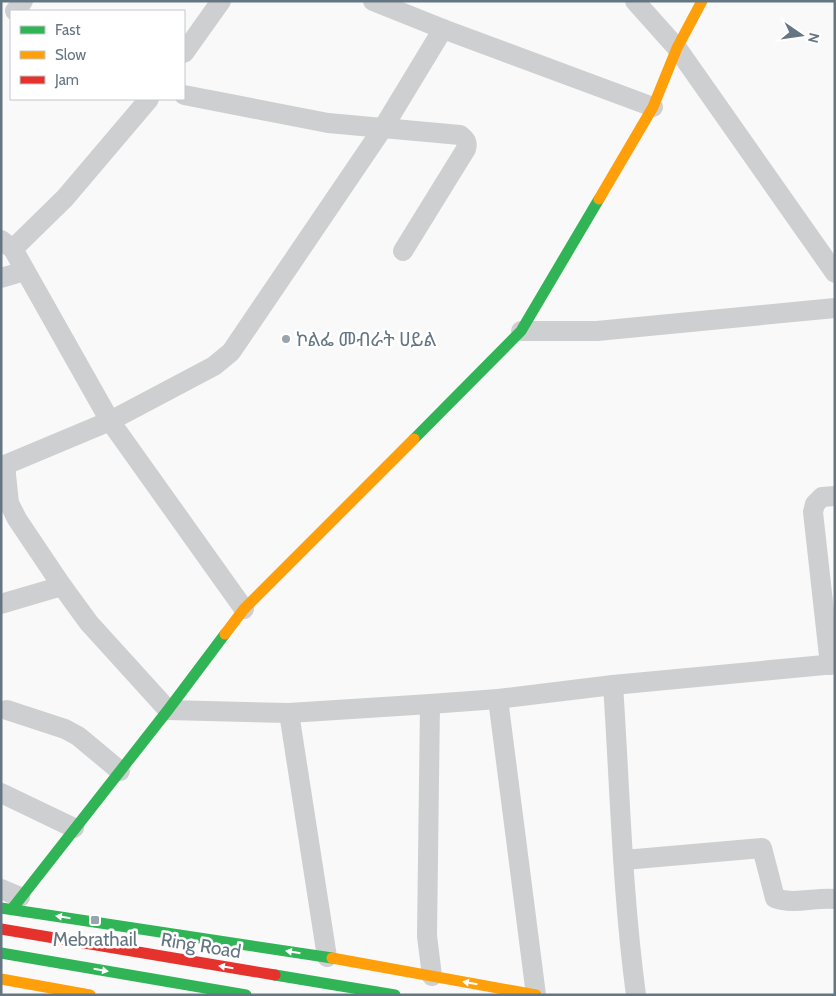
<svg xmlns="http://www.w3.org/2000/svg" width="836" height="996" viewBox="0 0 836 996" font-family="Cabin,'Noto Sans Ethiopic',sans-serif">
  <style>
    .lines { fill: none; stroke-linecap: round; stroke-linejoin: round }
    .street { stroke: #cecfd0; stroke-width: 20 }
    .fast { stroke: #30b455; stroke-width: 11 }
    .slow { stroke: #ff9f0a; stroke-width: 11 }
    .jam { stroke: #e5322d; stroke-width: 11 }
    .oneway { fill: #fff }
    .poi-dot { fill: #99a4ac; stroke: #fff; stroke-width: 2 }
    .labels { text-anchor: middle; stroke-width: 5; stroke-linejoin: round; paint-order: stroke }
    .poi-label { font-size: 19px; fill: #657683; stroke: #fff; text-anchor: start }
    .street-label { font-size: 19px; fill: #657683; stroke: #fff }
  </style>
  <rect width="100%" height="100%" fill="#f9f9f9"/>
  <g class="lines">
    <!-- street -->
    <g class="street">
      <path d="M373,1L443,29L653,107"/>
      <path d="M635,1L677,48L835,273"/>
      <path d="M15,11L23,1"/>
      <path d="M184,53L221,1"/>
      <path d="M184,95L328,123L460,135C466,140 468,142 466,149L403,251"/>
      <path d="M1,240L13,249L110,421L5,465"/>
      <path d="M13,249L65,198L149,99"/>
      <path d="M1,278L25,271"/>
      <path d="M521,331H597L835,308"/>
      <path d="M1,465H5L9,503L17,519L62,586L89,623L168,710L289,713L430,704L498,699L613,685L835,664"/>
      <path d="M1,604L62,586"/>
      <path d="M244,609L110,421L214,366L231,352L383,128L443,29"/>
      <path d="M830,665L813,512L815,504L822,497L835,496"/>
      <path d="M613,685C620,788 622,892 636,995"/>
      <path d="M498,699L536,995"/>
      <path d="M430,704L427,936L432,976"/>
      <path d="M7,710L65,729L78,736L120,771"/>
      <path d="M289,713L327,957"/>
      <path d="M1,793L74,828"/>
      <path d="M624,860L762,848L775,898C794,905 815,897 835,899"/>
      <path d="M1,889L20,897"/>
    </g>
    <!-- fast -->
    <g class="fast">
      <path d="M414,439L521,331L599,199"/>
      <path d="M1,908L332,958"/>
      <path d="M12,909L168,710L225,634"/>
      <path d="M1,953L246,995"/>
      <path d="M275,975L395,995"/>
    </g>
    <!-- slow -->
    <g class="slow">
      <path d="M599,199L653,107L677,48L702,1"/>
      <path d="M225,634L244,609L414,439"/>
      <path d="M332,958L536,995"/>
      <path d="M1,979L90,995"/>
    </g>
    <!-- jam -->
    <path class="jam" d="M1,929L275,975"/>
  </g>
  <!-- one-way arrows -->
  <defs><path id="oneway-solid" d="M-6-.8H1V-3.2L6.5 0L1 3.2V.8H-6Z" transform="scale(1.25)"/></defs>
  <g class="oneway">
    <use href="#oneway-solid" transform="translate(63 917) rotate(-171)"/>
    <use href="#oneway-solid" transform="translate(293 952) rotate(-171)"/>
    <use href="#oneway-solid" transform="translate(226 967) rotate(-171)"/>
    <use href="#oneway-solid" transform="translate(101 970) rotate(10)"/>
    <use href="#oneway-solid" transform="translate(470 983) rotate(-170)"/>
  </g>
  <!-- markers -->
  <g class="poi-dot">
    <circle cx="286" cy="339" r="5"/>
    <rect x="90" y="915" width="10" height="10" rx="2.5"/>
  </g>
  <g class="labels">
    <!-- poi labels -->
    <g class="poi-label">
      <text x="296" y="346">ኮልፌ መብራት ሀይል</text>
      <text x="95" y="946" text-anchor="middle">Mebrathail</text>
    </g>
    <!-- street labels -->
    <g class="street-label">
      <text transform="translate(201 945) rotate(9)" y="7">Ring Road</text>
    </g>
  </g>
  <!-- border -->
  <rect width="836" height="996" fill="none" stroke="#657683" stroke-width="5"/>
  <!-- legend -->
  <rect x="10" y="10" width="175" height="90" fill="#ffffff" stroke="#c1c8cd"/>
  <rect x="20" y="26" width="25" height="8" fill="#30b455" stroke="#c1c8cd"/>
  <text x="55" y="35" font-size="15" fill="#657683">Fast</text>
  <rect x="20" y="51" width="25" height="8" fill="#ff9f0a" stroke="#c1c8cd"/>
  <text x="55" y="60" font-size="15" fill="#657683">Slow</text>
  <rect x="20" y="76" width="25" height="8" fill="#e5322d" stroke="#c1c8cd"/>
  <text x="55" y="85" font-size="15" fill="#657683">Jam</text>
  <!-- north arrow -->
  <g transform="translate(801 35) rotate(103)" stroke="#ffffff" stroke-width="4" paint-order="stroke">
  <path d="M0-4L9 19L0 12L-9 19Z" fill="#657683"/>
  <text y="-8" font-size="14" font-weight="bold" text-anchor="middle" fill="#657683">N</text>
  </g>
</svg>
